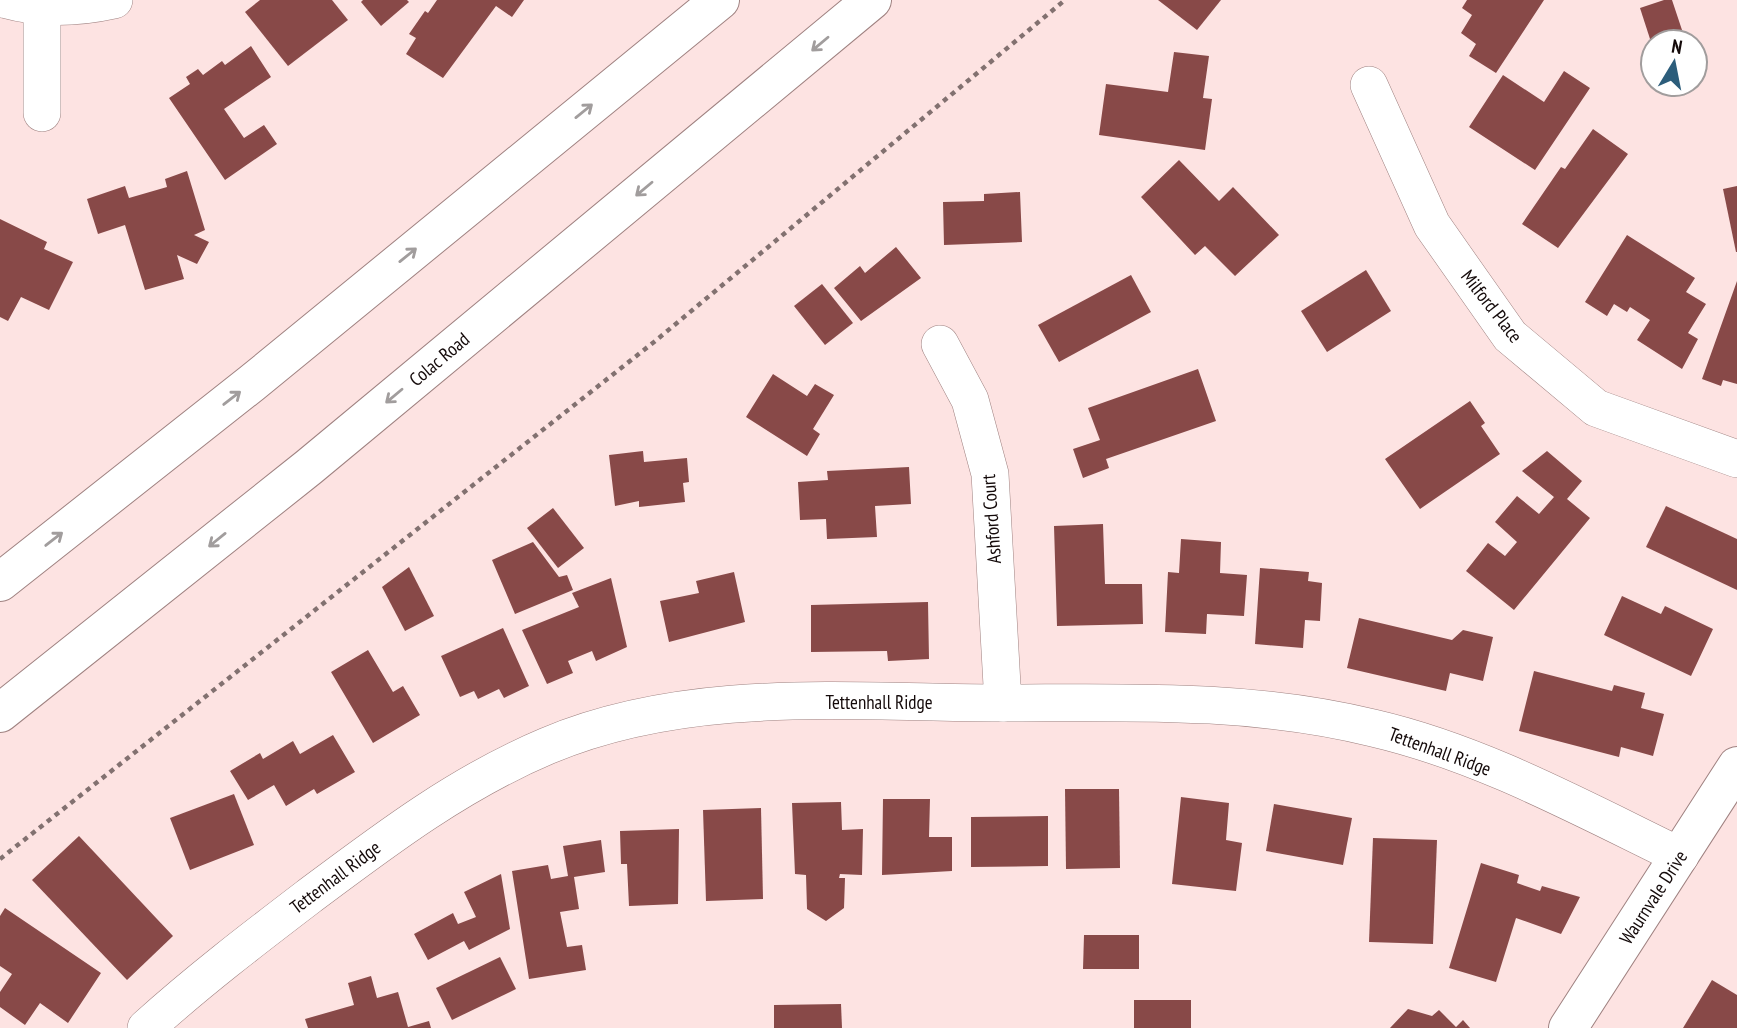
<svg xmlns="http://www.w3.org/2000/svg" width="1737" height="1028" viewBox="0 0 1737 1028" font-family="'PT Sans Narrow',sans-serif">
  <style>
    .building { fill: #884948 }
    .lines { fill: none; stroke-linecap: round; stroke-linejoin: round }
    .minor-casing { stroke: #9f8281; stroke-width: 38 }
    .tertiary-casing { stroke: #9f8281; stroke-width: 40 }
    .trunk-casing { stroke: #9f8281; stroke-width: 40 }
    .path { stroke: #827170; stroke-width: 4.5; stroke-dasharray: 5 5; stroke-linecap: butt }
    .minor { stroke: #fff; stroke-width: 37 }
    .tertiary { stroke: #fff; stroke-width: 38 }
    .trunk { stroke: #fff; stroke-width: 38 }
    .oneway { stroke: #a19d9d }
    .labels { text-anchor: middle; stroke-width: 7; stroke-linejoin: round; paint-order: stroke }
    .street-label { font-size: 19px; fill: #140a0a; stroke: #fff }
  </style>
  <rect width="100%" height="100%" fill="#fde3e2"/>
  <!-- building -->
  <g class="building">
    <path d="M260,0H332L348,20L288,66L245,12Z"/>
    <path d="M363,0H407L409,2L381,26L361,2Z"/>
    <path d="M437,0H524L512,17L496,6L443,78L406,54L416,38L409,34L425,11L428,13Z"/>
    <path d="M1158,0H1221L1197,30Z"/>
    <path d="M1467,0H1544L1496,73L1469,56L1476,44L1461,33L1472,15L1462,8Z"/>
    <path d="M1664,0H1672L1686,42H1651L1640,8Z"/>
    <path d="M251,46L271,77L224,109L244,138L264,125L277,144L225,180L169,98L190,84L186,77L198,69L203,75L222,61L225,65Z"/>
    <path d="M1174,52L1209,56L1203,98L1212,99L1205,150L1099,135L1106,84L1168,92Z"/>
    <path d="M1564,71L1590,88L1535,170L1469,127L1503,75L1544,102Z"/>
    <path d="M1593,129L1628,154L1558,248L1522,224L1561,167L1565,169Z"/>
    <path d="M1179,160L1219,201L1233,187L1279,235L1235,276L1205,246L1195,255L1141,197Z"/>
    <path d="M187,171L205,230L194,235L209,242L197,264L177,255L184,279L145,290L125,225L98,234L87,199L125,186L129,198L167,187L165,179Z"/>
    <path d="M1737,186V252H1736L1723,189Z"/>
    <path d="M1020,192L1022,242L944,245L943,202L984,201V194Z"/>
    <path d="M0,219L47,242L44,249L73,262L49,310L21,297L8,321L0,317Z"/>
    <path d="M1627,235L1695,278L1686,292L1706,304L1688,333L1698,339L1682,369L1637,340L1650,320L1630,307L1627,312L1614,304L1607,316L1585,302Z"/>
    <path d="M896,247L921,278L861,321L834,288L860,266L865,273Z"/>
    <path d="M1366,270L1391,311L1327,352L1301,311Z"/>
    <path d="M1131,275L1151,312L1059,362L1038,325Z"/>
    <path d="M1737,281V384L1723,380L1721,386L1702,379Z"/>
    <path d="M822,284L853,323L825,345L794,306Z"/>
    <path d="M1198,369L1216,421L1106,459L1109,468L1083,478L1073,449L1100,440L1088,408Z"/>
    <path d="M773,374L807,396L815,384L834,395L813,429L820,434L807,456L746,417Z"/>
    <path d="M1470,401L1485,423L1481,426L1500,454L1420,509L1385,459Z"/>
    <path d="M643,451L644,462L687,458L689,482L683,483L685,502L639,507V501L615,506L609,455Z"/>
    <path d="M1547,451L1582,481L1567,499L1590,518L1514,610L1466,571L1488,543L1505,556L1517,542L1495,522L1517,496L1539,514L1554,497L1522,471Z"/>
    <path d="M909,467L911,504L875,506L877,537L827,539L826,519L800,520L798,482L828,480L827,471Z"/>
    <path d="M1666,506L1737,539V590L1646,547Z"/>
    <path d="M553,508L584,548L558,568L527,528Z"/>
    <path d="M1103,524L1105,584H1142L1143,624L1057,626L1054,526Z"/>
    <path d="M1181,539L1221,542L1220,573L1247,575L1244,616L1207,614L1206,634L1165,632L1168,572L1179,573Z"/>
    <path d="M533,542L559,577L567,575L573,590L515,614L492,560Z"/>
    <path d="M409,567L434,616L405,631L382,587Z"/>
    <path d="M1260,568L1309,572L1308,581L1322,583L1320,621L1305,620L1303,648L1255,644Z"/>
    <path d="M734,572L745,622L669,642L660,601L699,593L696,581Z"/>
    <path d="M611,578L627,647L596,661L592,651L568,661L573,673L547,684L522,630L579,607L572,593Z"/>
    <path d="M1622,596L1661,614L1665,606L1713,629L1691,676L1604,635Z"/>
    <path d="M928,602L929,659L888,661L887,651L811,652V605Z"/>
    <path d="M1359,618L1452,640L1463,630L1493,637L1483,681L1450,673L1446,691L1347,668Z"/>
    <path d="M503,628L529,686L504,698L499,689L478,699L474,691L460,697L441,656Z"/>
    <path d="M368,650L393,692L403,686L420,715L373,743L331,672Z"/>
    <path d="M1534,671L1612,691L1614,685L1645,693L1641,708L1664,714L1653,756L1621,747L1619,757L1519,731Z"/>
    <path d="M333,735L355,772L317,794L314,789L286,806L274,785L248,800L230,771L260,753L263,759L293,741L300,754Z"/>
    <path d="M1065,789H1119L1120,868L1066,869Z"/>
    <path d="M234,794L254,845L190,870L170,818Z"/>
    <path d="M1181,797L1229,803L1226,840L1242,843L1236,891L1172,884Z"/>
    <path d="M883,799H930L929,837H952V871L882,875Z"/>
    <path d="M841,802L842,830L863,829L862,875L840,874L839,878H845L844,908L826,921L807,909L806,875L795,874L792,803Z"/>
    <path d="M1274,804L1352,818L1343,865L1266,851Z"/>
    <path d="M761,808L763,899L706,901L703,810Z"/>
    <path d="M1048,816V866L971,867V817Z"/>
    <path d="M679,829L678,904L629,906L627,864H621L620,831Z"/>
    <path d="M79,836L173,936L127,980L32,880Z"/>
    <path d="M1373,838L1437,840L1433,944L1369,942Z"/>
    <path d="M601,840L605,872L574,877L579,909L560,912L567,947L582,945L586,970L529,979L512,871L548,865L551,879L568,876L563,846Z"/>
    <path d="M1481,863L1519,875L1517,883L1540,891L1542,886L1580,897L1561,934L1516,918L1496,982L1449,968Z"/>
    <path d="M501,874L510,929L469,950L464,941L428,960L414,934L453,913L458,924L476,917L464,892Z"/>
    <path d="M5,908L101,973L68,1023L40,1003L25,1025L0,1007V992L12,974L0,966V916Z"/>
    <path d="M1084,935H1139V969H1083Z"/>
    <path d="M500,957L516,989L452,1020L436,988Z"/>
    <path d="M371,976L377,998L398,992L408,1027L429,1021L431,1028H308L305,1019L354,1005L348,983Z"/>
    <path d="M1712,980L1737,995V1028H1683Z"/>
    <rect x="1134" y="1000" width="57" height="28"/>
    <path d="M841,1004L842,1028H774V1005Z"/>
    <path d="M1408,1009L1432,1016L1439,1010L1456,1027L1463,1020L1470,1028H1390Z"/>
  </g>
  <g class="lines">
    <defs>
      <g id="minor">
        <path d="M7,0C43,10 78,8 114,0"/>
        <path d="M42,7V113"/>
        <path d="M1369,85L1432,225L1510,336L1596,408L1737,459"/>
        <path d="M940,344L970,400L990,474L1003,703"/>
        <path d="M146,1028C198,981 253,939 308,897C384,840 459,783 547,746C686,687 845,702 992,703C1120,703 1248,697 1373,728C1481,753 1581,808 1680,856"/>
      </g>
      <path id="tertiary" d="M1568,1028L1737,766"/>
      <g id="trunk">
        <path d="M0,582L252,383L720,0"/>
        <path d="M0,713L309,467L872,0"/>
      </g>
    </defs>
    <!-- minor casing -->
    <use href="#minor" class="minor-casing"/>
    <!-- tertiary casing -->
    <use href="#tertiary" class="tertiary-casing"/>
    <!-- trunk casing -->
    <use href="#trunk" class="trunk-casing"/>
    <!-- path -->
    <path class="path" d="M0,859L654,342L1065,0"/>
    <!-- minor -->
    <use href="#minor" class="minor"/>
    <!-- tertiary -->
    <use href="#tertiary" class="tertiary"/>
    <!-- trunk -->
    <use href="#trunk" class="trunk"/>
  </g>
  <!-- one-way arrows -->
  <defs><path id="oneway-shaft" d="M-6 0H5M1.5-3L5.5 0L1.5 3" fill="none" stroke-width="1.6" stroke-linecap="round" stroke-linejoin="round" transform="scale(1.75)"/></defs>
  <g class="oneway">
    <use href="#oneway-shaft" transform="translate(820 44) rotate(140)"/>
    <use href="#oneway-shaft" transform="translate(584 111) rotate(-39)"/>
    <use href="#oneway-shaft" transform="translate(644 189) rotate(140)"/>
    <use href="#oneway-shaft" transform="translate(408 255) rotate(-39)"/>
    <use href="#oneway-shaft" transform="translate(394 396) rotate(140)"/>
    <use href="#oneway-shaft" transform="translate(232 398) rotate(-38)"/>
    <use href="#oneway-shaft" transform="translate(54 539) rotate(-38)"/>
    <use href="#oneway-shaft" transform="translate(217 540) rotate(141)"/>
  </g>
  <g class="labels">
    <!-- street labels -->
    <g class="street-label">
      <text transform="translate(1492 306) rotate(52)" y="7">Milford Place</text>
      <text transform="translate(439 359) rotate(-40)" y="7">Colac Road</text>
      <text transform="translate(991 519) rotate(-94)" y="7">Ashford Court</text>
      <text x="879" y="709">Tettenhall Ridge</text>
      <text transform="translate(1440 751) rotate(20)" y="7">Tettenhall Ridge</text>
      <text transform="translate(335 877) rotate(-37)" y="7">Tettenhall Ridge</text>
      <text transform="translate(1653 897) rotate(-57)" y="7">Waurnvale Drive</text>
    </g>
  </g>
  <!-- north arrow -->
  <g transform="translate(1674 63) rotate(10)"><circle r="33" fill="#ffffff" stroke="#a19d9d" stroke-width="2"/>
  <path d="M0-5L12 26L0 18L-12 26Z" fill="#2c5d7b"/>
  <text y="-10" font-size="19" font-weight="bold" text-anchor="middle" fill="#140a0a">N</text>
  </g>
</svg>
